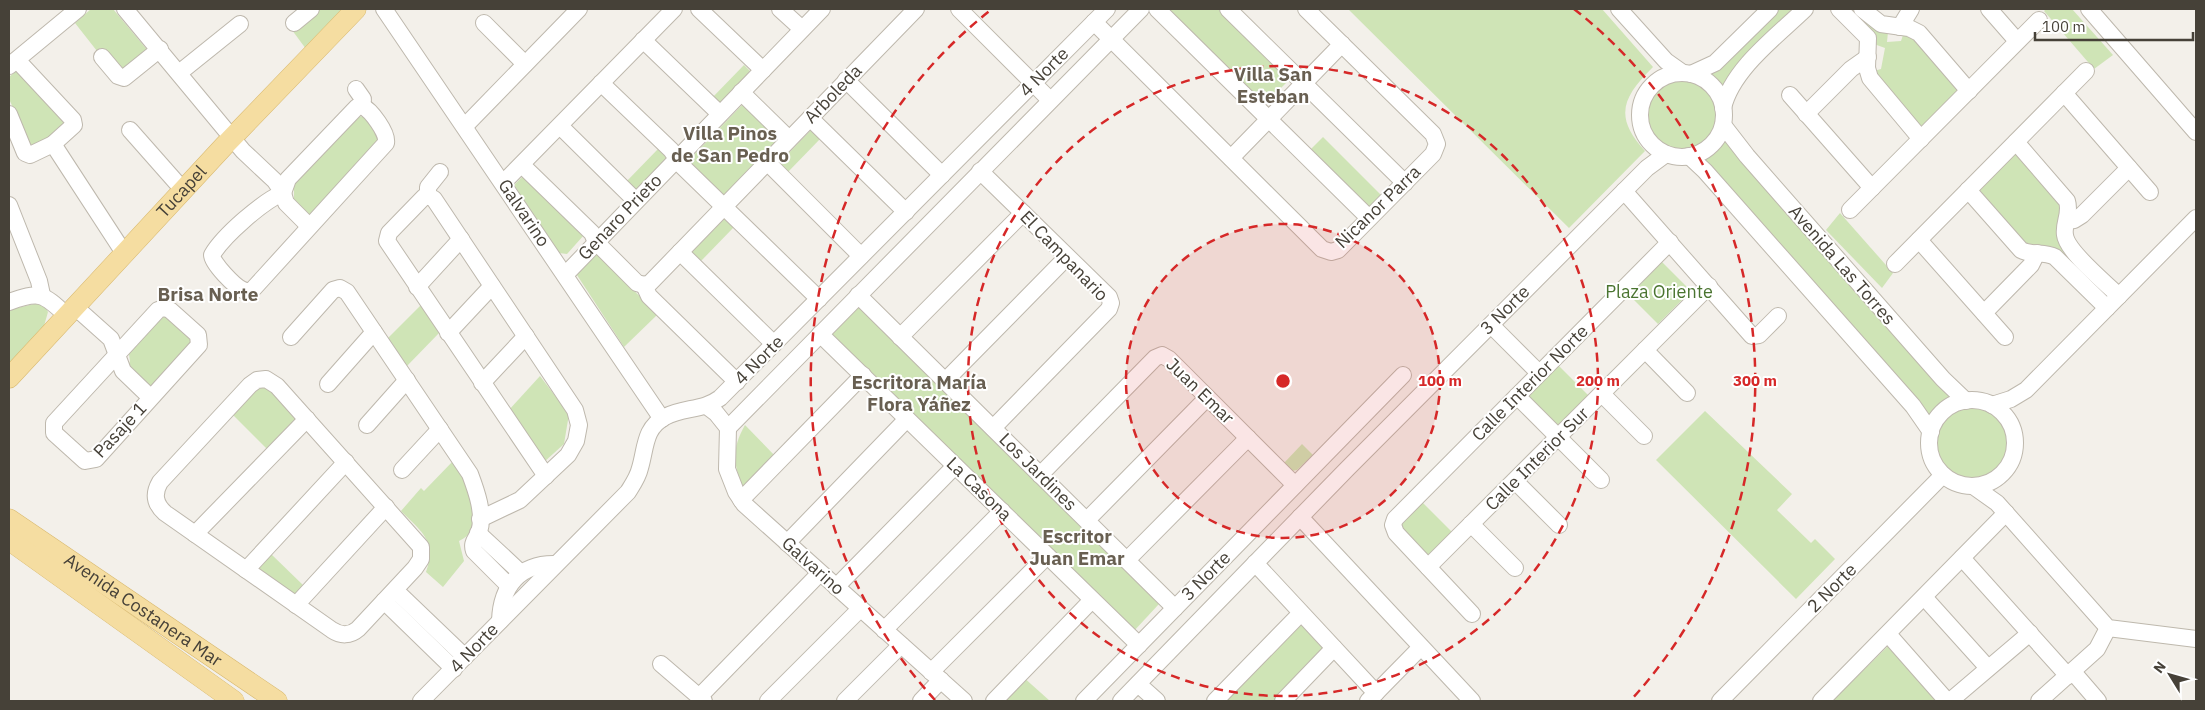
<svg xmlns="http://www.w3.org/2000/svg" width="2205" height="710" viewBox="0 0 2205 710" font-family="'IBM Plex Sans',sans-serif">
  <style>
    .green { fill: #cfe4b6 }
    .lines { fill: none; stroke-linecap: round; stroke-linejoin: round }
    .minor-casing { stroke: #beb8ad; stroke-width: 18 }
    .major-casing { stroke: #d9ba71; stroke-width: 21 }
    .minor { stroke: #fff; stroke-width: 16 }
    .major { stroke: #f5dda1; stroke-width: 20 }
    .ring { fill: none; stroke: #d62828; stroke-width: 2.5; stroke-dasharray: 9 6 }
    .labels { text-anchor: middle; stroke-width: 4; stroke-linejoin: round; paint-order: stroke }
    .street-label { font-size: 18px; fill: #464138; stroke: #fff }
    .park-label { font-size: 18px; fill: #4a7430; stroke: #fff }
    .neighbourhood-label { font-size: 19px; font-weight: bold; fill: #685f51; stroke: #fff }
    .centre { fill: #d62828; stroke: #fff; stroke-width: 2.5 }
    .ring-label { font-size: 15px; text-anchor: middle; font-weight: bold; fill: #d62828; stroke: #fff; stroke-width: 4; stroke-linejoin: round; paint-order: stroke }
  </style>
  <rect width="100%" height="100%" fill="#f3f0ea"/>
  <!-- green -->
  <g class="green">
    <path d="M91,9H113L149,52L123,74L101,48L97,51L75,23Z"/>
    <path d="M317,9H344L306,49L292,30Z"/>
    <path d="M1164,9H1219L1291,78L1264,105Z"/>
    <path d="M1348,9H1602L1653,67C1623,97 1613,116 1645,151L1569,228Z"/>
    <path d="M1778,9H1797L1724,90L1719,81L1712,74Z"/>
    <path d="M2046,9H2072L2113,55L2094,69L2044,11Z"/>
    <path d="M1858,13L1888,32L1887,42L1901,41L1903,35L1911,33L1959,92L1923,128L1919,127L1874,71L1881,69L1885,48L1874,44L1854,16Z"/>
    <path d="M744,65L753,74L720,108L711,99Z"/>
    <path d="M20,68L68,124L50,141L30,145L9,99V77Z"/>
    <circle cx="1683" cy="117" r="37"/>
    <path d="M742,105H746L780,139L725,195L720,197L688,161Z"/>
    <path d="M357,116L365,117L380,138L309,216L294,199V191L290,182Z"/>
    <path d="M811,130L820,139L787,173L778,164Z"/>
    <path d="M1323,137L1381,195L1368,208L1307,153Z"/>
    <path d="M1725,139L1951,398L1943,403L1930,416L1704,158Z"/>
    <path d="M658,149L667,158L634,192L625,183Z"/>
    <path d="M2016,149L2063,207L2077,269L2054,247L2021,243L1974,191Z"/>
    <path d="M523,176L584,235L567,254L559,253L514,185Z"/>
    <path d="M1840,213L1893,273L1882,288L1826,230Z"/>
    <path d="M725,218L734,227L701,261L692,252Z"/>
    <path d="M594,252L658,314L624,347L575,272Z"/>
    <path d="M1659,259L1691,291L1658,324L1626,292Z"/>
    <path d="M42,302L48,312L44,326L9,365V310Z"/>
    <path d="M856,304L1159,604L1133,632L828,331Z"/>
    <path d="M421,305L440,332L406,367L387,339Z"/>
    <path d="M160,313L194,339L155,387L148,388L127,370L130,361L128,348Z"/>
    <path d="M1557,364L1589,396L1556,428L1524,396Z"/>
    <path d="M540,376L569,414L564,444L543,463L507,412Z"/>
    <path d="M256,387H269L300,419L270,452L231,413Z"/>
    <circle cx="1972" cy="443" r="37"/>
    <path d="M1705,411L1792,494L1777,510L1811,543L1815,539L1835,559L1796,599L1656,460Z"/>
    <path d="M745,425L777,458L745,493C734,467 730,451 745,425Z"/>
    <path d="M1302,444L1313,455L1297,470L1292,471L1284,463Z"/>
    <path d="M455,459C468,481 491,527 459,541L464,561L443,587L426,572C437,541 422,532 401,511L421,488L424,491Z"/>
    <path d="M1420,500L1453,533L1429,558L1396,525Z"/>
    <path d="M270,553L305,587L297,596L256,568Z"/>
    <path d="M1296,624L1302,626L1323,648L1322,654L1276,701H1222Z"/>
    <path d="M1887,647H1892L1937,696L1935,701H1832Z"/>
    <path d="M1022,676L1050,701H998Z"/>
  </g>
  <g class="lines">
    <defs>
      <g id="minor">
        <path d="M125,9L243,151L275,181L283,193L286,203L309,226"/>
        <path d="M384,9L662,419"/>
        <path d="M699,9L763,70"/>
        <path d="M780,9L802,29"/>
        <path d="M959,9L1050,100"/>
        <path d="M1157,9L1369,218"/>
        <path d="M1228,9L1405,183"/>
        <path d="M1619,9L1666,61L1683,73"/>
        <path d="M1839,9L1868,38L1867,68L1870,78L1921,139"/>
        <path d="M1862,9L1881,24L1909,28L1919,33L1969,91"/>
        <path d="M1989,9L2017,41"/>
        <path d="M2089,9L2196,132"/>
        <path d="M1094,22L1322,249L1331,252L1338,250L1433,154L1437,144L1433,134L1306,9"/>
        <path d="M294,23L311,9"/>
        <path d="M484,23L525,64"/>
        <path d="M1900,27L1911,9"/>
        <path d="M643,40L720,114"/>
        <path d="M102,57L118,76L124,78L160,49"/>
        <path d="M9,66L78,9"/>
        <path d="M179,73L240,24"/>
        <circle cx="1682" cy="115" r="42"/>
        <path d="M1691,74L1715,63L1770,9"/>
        <path d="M846,80L942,175"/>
        <path d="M601,83L671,150L682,166L819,299"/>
        <path d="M356,89L363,99L362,106"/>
        <path d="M741,92L789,139"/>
        <path d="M2064,93L2150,192"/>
        <path d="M1790,95L1872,188"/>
        <path d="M1723,108C1732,69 1777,36 1805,9"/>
        <path d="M9,114L25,153L30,155L53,144L74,125L73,120L17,60"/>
        <path d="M1806,114L1851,69L1868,57"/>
        <path d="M810,118L906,212"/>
        <path d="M1723,125L1747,156L1943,379L1966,401"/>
        <path d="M465,126L579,9"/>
        <path d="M560,126L636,201"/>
        <path d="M130,130L183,190"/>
        <path d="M2016,142L2067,201C2071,214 2063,223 2065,235C2067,252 2106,283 2119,296"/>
        <path d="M53,144L124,253"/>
        <path d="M1689,156L1705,171L1913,406L1931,432"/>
        <path d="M1231,158L1342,44"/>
        <path d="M767,162L861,256"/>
        <path d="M522,165L592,233L596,242L637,283L644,285"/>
        <path d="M980,171L1109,297L1111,303L1109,309L993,428"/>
        <path d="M503,183L674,9"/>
        <path d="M1968,190L2021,250C2032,256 2044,251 2055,257L2107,308"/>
        <path d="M1624,191L1752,336L1759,335L1778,316"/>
        <path d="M283,193C263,201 223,236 212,255C212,263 235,287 243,290C248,292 251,291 254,288L386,143C388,133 371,110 362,106"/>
        <path d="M283,193L288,179L357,107L362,106"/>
        <path d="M428,196L434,199L575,410L579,425L576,441L568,455L520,500L480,519"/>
        <path d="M428,196L424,197L389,233L387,241L546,476"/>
        <path d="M428,196V187L440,172"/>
        <path d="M9,205L39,281L42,295"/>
        <path d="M1850,210L2039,20"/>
        <path d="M2067,221L2074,220L2082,215L2129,168"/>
        <path d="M1919,240L2005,337"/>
        <path d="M680,252L774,344"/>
        <path d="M1895,264L2086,71"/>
        <path d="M565,275L822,9"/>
        <path d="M644,285L650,283L916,9"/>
        <path d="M644,285L649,296L737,382"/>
        <path d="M417,287L461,239"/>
        <path d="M858,295L1175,608"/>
        <path d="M9,302C39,291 43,293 66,315"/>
        <path d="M74,306L111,339L123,371L150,397"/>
        <path d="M164,308L170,310L198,335L199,345L96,459L85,461L54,433V423L158,310Z"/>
        <path d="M1984,313L2031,265L2037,253"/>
        <path d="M1491,325L1539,373"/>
        <path d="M448,333L492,286"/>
        <path d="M820,334L1139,645"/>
        <path d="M291,337L333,290L340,288L347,292L470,474C476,490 485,514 479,532C476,540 471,542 474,551L509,586"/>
        <path d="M900,337L1023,213"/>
        <path d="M1645,350L1687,393"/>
        <path d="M266,379L277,386L421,547V559L415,568L358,629C350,636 341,636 332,630L165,513C155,504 153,494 160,482L250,385L257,380Z"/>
        <path d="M945,381L1067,257"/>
        <path d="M482,383L526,336"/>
        <path d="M328,384L374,332"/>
        <path d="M1602,394L1644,436"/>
        <path d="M1517,396L1601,480"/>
        <circle cx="1972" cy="443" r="43"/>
        <path d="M1992,405L2011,399L2026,390L2196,218"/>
        <path d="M708,407L716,413L728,428L727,469L736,492L744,504L964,701"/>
        <path d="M367,425L407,380"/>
        <path d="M728,428L1141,9"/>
        <path d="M402,470L440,429"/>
        <path d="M1040,475L1155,358L1162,355L1169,359L1295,485"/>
        <path d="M1515,481L1559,525"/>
        <path d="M1973,486L1997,503L2108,628L2196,639"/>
        <path d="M741,500L863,375"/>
        <path d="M1300,517L1472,701"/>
        <path d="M1087,520L1207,398"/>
        <path d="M1471,524L1515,568"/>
        <path d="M478,533L521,573"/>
        <path d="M195,534L307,419"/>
        <path d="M787,543L907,419"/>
        <path d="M1962,558L2068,676"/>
        <path d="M1127,560L1248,438"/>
        <path d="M1255,563L1376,693"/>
        <path d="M1428,567L1709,286"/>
        <path d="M246,570L346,462"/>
        <path d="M836,587L955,466"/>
        <path d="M395,590L465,657"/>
        <path d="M1924,597L1988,668"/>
        <path d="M384,601L454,669"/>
        <path d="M296,605L386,507"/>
        <path d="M1472,614L1396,533L1393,525L1395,519L1670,242"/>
        <path d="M500,621C501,586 520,563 556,564"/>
        <path d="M884,630L1002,511"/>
        <path d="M1888,634L1947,701"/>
        <path d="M661,664L704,701"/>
        <path d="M931,672L1047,556"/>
        <path d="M2073,672L2098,701"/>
        <path d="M1138,684L1157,701"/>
        <path d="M699,697L820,573"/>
        <path d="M421,701L628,492C633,484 638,477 640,468C646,448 644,428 665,417C683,407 703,411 720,398L1107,9"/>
        <path d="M768,701L860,609"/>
        <path d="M845,701L901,645"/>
        <path d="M921,701L941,680"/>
        <path d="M994,701L1092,600"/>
        <path d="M1084,701L1403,375"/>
        <path d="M1121,701L1347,469L1647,168L1666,154"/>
        <path d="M1215,701L1301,613"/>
        <path d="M1283,701L1334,648"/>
        <path d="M1368,701L1421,647"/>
        <path d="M1720,701L1943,475"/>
        <path d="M1821,701L2006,513"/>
        <path d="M1950,701L2030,633"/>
        <path d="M2039,701L2097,649L2108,628"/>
      </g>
      <g id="major">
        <path id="s1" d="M9,378L224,146L356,9"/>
        <path id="s2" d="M9,519L277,701"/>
        <path d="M9,540L234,701"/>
      </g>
    </defs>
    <!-- minor casing -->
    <use href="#minor" class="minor-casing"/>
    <!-- major casing -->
    <use href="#major" class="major-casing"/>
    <!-- minor -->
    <use href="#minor" class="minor"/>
    <!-- major -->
    <use href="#major" class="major"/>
  </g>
  <!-- distance rings -->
  <circle cx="1283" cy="381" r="157" fill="#d62828" fill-opacity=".12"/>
  <g class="ring">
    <circle cx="1283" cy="381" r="157"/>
    <circle cx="1283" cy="381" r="315"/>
    <path d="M935 700A472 472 0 0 1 992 9M1574 9A472 472 0 0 1 1631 700"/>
  </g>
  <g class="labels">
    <!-- street labels -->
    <g class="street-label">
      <text transform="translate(1044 72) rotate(-45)" y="6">4 Norte</text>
      <text transform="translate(833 94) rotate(-46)" y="6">Arboleda</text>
      <text dy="6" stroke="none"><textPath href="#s1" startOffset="254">Tucapel</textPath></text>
      <text transform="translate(1378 207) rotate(-44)" y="6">Nicanor Parra</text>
      <text transform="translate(524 213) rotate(56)" y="6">Galvarino</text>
      <text transform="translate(620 217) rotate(-46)" y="6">Genaro Prieto</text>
      <text transform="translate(1064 256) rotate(46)" y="6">El Campanario</text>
      <text transform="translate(1842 265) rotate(49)" y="6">Avenida Las Torres</text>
      <text transform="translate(1505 310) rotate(-45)" y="6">3 Norte</text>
      <text transform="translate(759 360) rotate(-45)" y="6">4 Norte</text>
      <text transform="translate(1530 383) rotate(-45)" y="6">Calle Interior Norte</text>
      <text transform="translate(1200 391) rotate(44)" y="6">Juan Emar</text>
      <text transform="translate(120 430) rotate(-47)" y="6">Pasaje 1</text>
      <text transform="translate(1537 459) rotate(-45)" y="6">Calle Interior Sur</text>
      <text transform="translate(1038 472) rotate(45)" y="6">Los Jardines</text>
      <text transform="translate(979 489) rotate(44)" y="6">La Casona</text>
      <text transform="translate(813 566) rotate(42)" y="6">Galvarino</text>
      <text transform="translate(1206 576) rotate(-45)" y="6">3 Norte</text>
      <text transform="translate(1832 588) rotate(-45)" y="6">2 Norte</text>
      <text dy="6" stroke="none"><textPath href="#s2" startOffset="162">Avenida Costanera Mar</textPath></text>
      <text transform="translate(474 648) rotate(-46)" y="6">4 Norte</text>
    </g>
    <!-- park labels -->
    <g class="park-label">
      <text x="1659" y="298">Plaza Oriente</text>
    </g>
    <!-- neighbourhood labels -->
    <g class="neighbourhood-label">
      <text x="1273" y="81">Villa San<tspan x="1273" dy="22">Esteban</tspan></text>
      <text x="730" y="140">Villa Pinos<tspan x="730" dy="22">de San Pedro</tspan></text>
      <text x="208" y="301">Brisa Norte</text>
      <text x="919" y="389">Escritora María<tspan x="919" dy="22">Flora Yáñez</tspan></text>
      <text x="1077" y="543">Escritor<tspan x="1077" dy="22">Juan Emar</tspan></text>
    </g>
  </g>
  <circle cx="1283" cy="381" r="8" class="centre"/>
  <g class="ring-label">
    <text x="1440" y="386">100 m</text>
    <text x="1598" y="386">200 m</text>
    <text x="1755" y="386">300 m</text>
  </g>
  <!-- border -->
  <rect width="2205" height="710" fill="none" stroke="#464138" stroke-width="20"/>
  <!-- north arrow -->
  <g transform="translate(2170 675) rotate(307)" stroke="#ffffff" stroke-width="4" paint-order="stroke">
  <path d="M0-4L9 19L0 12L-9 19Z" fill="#464138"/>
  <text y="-8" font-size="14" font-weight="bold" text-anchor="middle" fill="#464138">N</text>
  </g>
  <!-- scale -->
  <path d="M2035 32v8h158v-8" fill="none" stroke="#464138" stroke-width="2.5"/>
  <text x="2042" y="32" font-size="15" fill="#464138" stroke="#ffffff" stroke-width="4" paint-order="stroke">100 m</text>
</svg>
